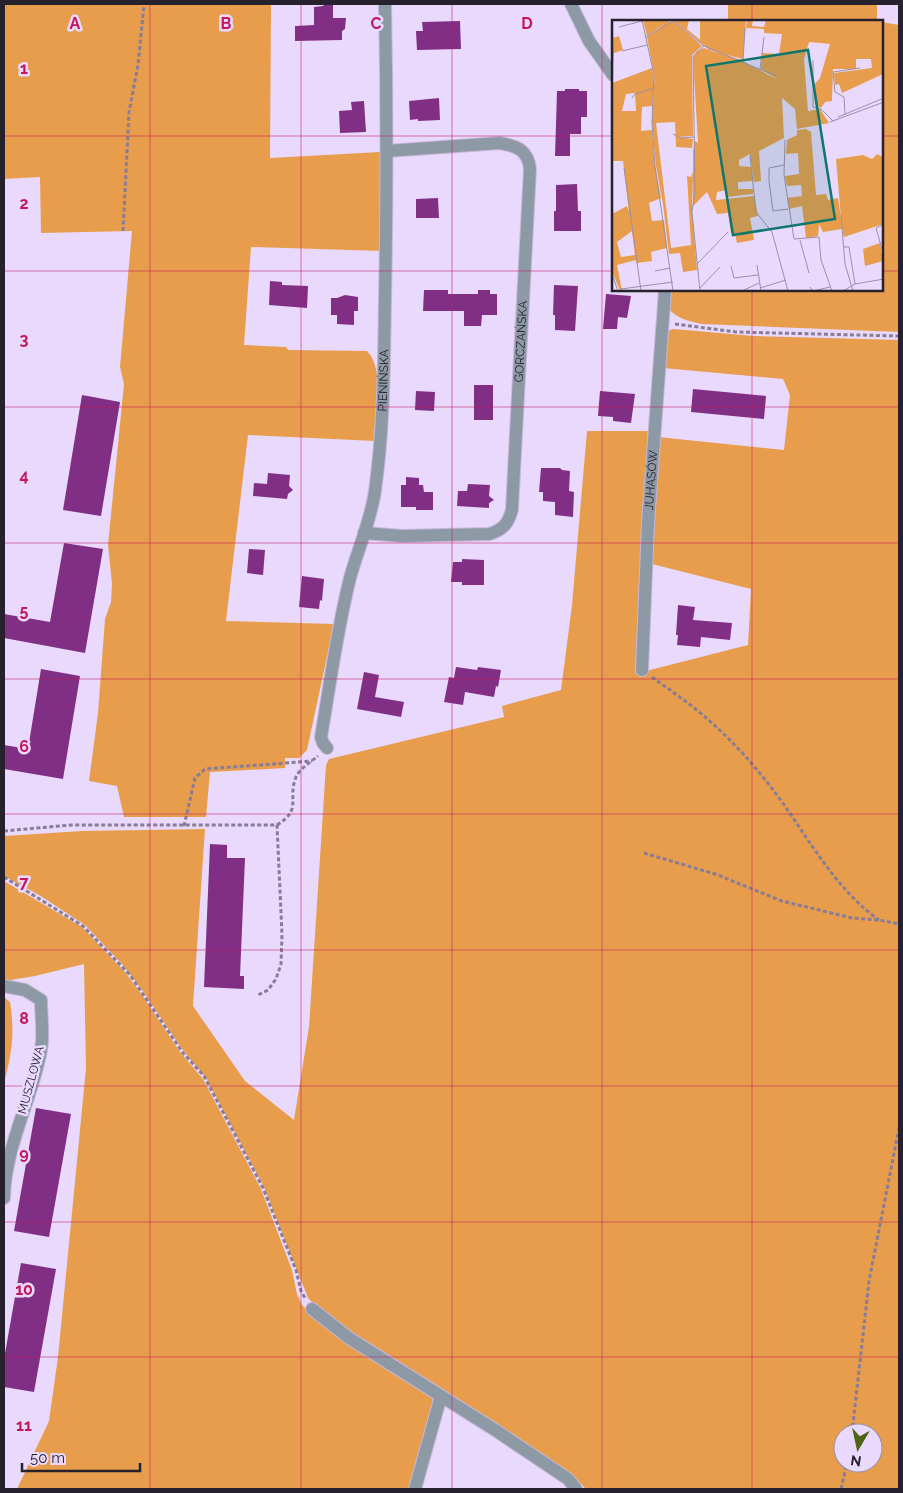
<svg xmlns="http://www.w3.org/2000/svg" width="903" height="1493" viewBox="0 0 903 1493" font-family="Raleway,sans-serif">
  <style>
    .green { fill: #e89d4d; fill-rule: evenodd }
    .building { fill: #802f85 }
    .lines { fill: none; stroke-linecap: round; stroke-linejoin: round }
    .minor-casing { stroke: #c6b8d8; stroke-width: 14 }
    .path { stroke: #887d96; stroke-width: 3; stroke-dasharray: 4 2.5; stroke-linecap: butt }
    .minor { stroke: #8d9aa6; stroke-width: 12 }
    .grid { fill: none; stroke: #c2185b; stroke-width: 1; stroke-opacity: 0.55 }
    .labels { text-anchor: middle; stroke-width: 5; stroke-linejoin: round; paint-order: stroke }
    .street-label { font-size: 12px; fill: #27212e; stroke: #e9d9fd }
    .inset-road { fill: none; stroke: #9b8faa; stroke-width: 1 }
    .view { fill: #0f766e; fill-opacity: 0.15; stroke: #0f766e; stroke-width: 2.5 }
    .inset-edge { fill: none; stroke: #27212e; stroke-width: 2.5 }
    .grid-label { font-size: 16px; text-anchor: middle; font-weight: bold; fill: #c2185b; stroke: #e9d9fd; stroke-width: 5; stroke-linejoin: round; paint-order: stroke }
  </style>
  <rect width="100%" height="100%" fill="#e9d9fd"/>
  <!-- green -->
  <g class="green">
    <path d="M4,4H271L270,158L380,152L383,251L251,247L244,345L286,347L288,350L367,351C385,368 376,418 375,441L248,435L226,621L334,624L307,750L299,758H285V768L210,772L206,817H124L117,786L89,781L98,713L105,619L111,602L112,584L108,545L124,384L120,367L132,231L41,233L40,177L4,179Z"/>
    <rect x="728" y="4" width="149" height="17"/>
    <path d="M882,22L899,25V332L702,324C688,321 677,319 668,308L670,290H882Z"/>
    <path d="M674,329L753,336L899,340V1489H586L576,1479L352,1335L319,1309L308,1298L264,1187L206,1078L182,1049L140,987L122,964L85,925L39,895L4,876V836L82,831L205,829L193,1006L245,1081L294,1120L309,1027L326,765L329,759L504,717L502,706L561,690L572,605L587,431H648L635,672L646,674V671L748,645L751,589L652,564L658,437L784,450L790,395L783,379L663,368L666,334L669,330ZM843,1433H873V1463H843Z"/>
    <path d="M4,881L82,927L125,972L142,995L180,1052L203,1079L261,1189L292,1270L297,1294L302,1305L313,1315L433,1395L434,1401L410,1489H17L49,1421L58,1357L86,1068L84,964L35,976L4,981Z"/>
    <path d="M4,997L10,1002C15,1034 12,1052 4,1083Z"/>
  </g>
  <!-- building -->
  <g class="building">
    <path d="M325,4H333V18H346L345,29L342,31V40L295,41V26L314,25V7L323,6Z"/>
    <path d="M460,21L461,49L417,50L416,31H423L422,22Z"/>
    <path d="M565,89H579V91H587V117H581V134H570V156H555L557,91H565Z"/>
    <path d="M439,98L440,120L418,121V119L410,120L409,101Z"/>
    <path d="M364,101L366,132L340,133L339,111L352,110L351,102Z"/>
    <path d="M577,184L578,211H581V231H554V211H556V185Z"/>
    <path d="M438,198L439,218H416V199Z"/>
    <path d="M270,281L282,282V285L308,286L307,308L269,305Z"/>
    <path d="M554,285L578,286L575,331L555,330V315H553Z"/>
    <path d="M424,290H448V294H478V290H490V294H497V315H482L481,326H464V311H423Z"/>
    <path d="M606,294L631,296L627,318L618,317L617,329H603Z"/>
    <path d="M345,295L358,297V311H354V325L337,324V315H331V298H337Z"/>
    <rect x="474" y="385" width="19" height="35"/>
    <path d="M693,389L766,396L764,419L691,412Z"/>
    <path d="M416,391L435,392L434,411L415,410Z"/>
    <path d="M600,391L635,394L631,423L613,421V417L598,416Z"/>
    <path d="M82,395L120,402L101,516L63,510Z"/>
    <path d="M541,468H560L562,470L570,471L569,491L574,492L573,517L555,515V502L543,501V492H539Z"/>
    <path d="M268,473L290,475L289,486L293,490L288,494L287,499L253,496L254,483L267,484Z"/>
    <path d="M406,477L419,478V485H423L424,492H433V510H416V507H401V485H406Z"/>
    <path d="M468,484L490,485L489,496L494,500L489,503V508L457,506L458,491H467Z"/>
    <path d="M64,543L103,549L85,653L4,638V614L50,622Z"/>
    <path d="M249,549L265,550L263,575L247,573Z"/>
    <path d="M462,559L484,560V585H462V582H451L453,562H462Z"/>
    <path d="M302,576L324,579L322,601L320,600L319,609L299,607Z"/>
    <path d="M678,605L695,607L693,620L732,623L730,640L701,637L700,647L677,645L678,635H676Z"/>
    <path d="M456,667L477,670L478,667L501,670L498,687L496,686L494,697L465,692L463,705L444,702L449,677L454,678Z"/>
    <path d="M41,669L80,676L63,779L4,769V745L28,749Z"/>
    <path d="M364,672L379,675L375,697L404,702L401,717L357,709Z"/>
    <path d="M210,844L227,845V858H245L240,976H244V989L204,987Z"/>
    <path d="M36,1108L71,1114L49,1237L14,1231Z"/>
    <path d="M21,1263L56,1269L34,1392L4,1387V1359Z"/>
  </g>
  <g class="lines">
    <defs>
      <g id="minor">
        <path d="M571,4L589,41L613,75"/>
        <path id="s1" d="M364,533L402,536L489,534C503,530 509,523 512,509L530,169C528,150 517,146 500,143L387,151"/>
        <path id="s2" d="M642,670L648,523L665,290"/>
        <path id="s3" d="M327,748L323,743L321,737C330,684 337,630 350,578C358,549 371,520 375,491C384,427 384,362 385,298C387,200 387,102 385,4"/>
        <path d="M4,986L25,990L41,1000C41,1016 44,1034 41,1050C32,1100 5,1146 4,1198"/>
        <path d="M312,1309L349,1338L495,1430L568,1479L576,1489"/>
        <path d="M415,1489L441,1396"/>
      </g>
    </defs>
    <!-- minor casing -->
    <use href="#minor" class="minor-casing"/>
    <!-- path -->
    <g class="path">
      <path d="M123,231L129,112L138,65L144,4"/>
      <path d="M675,324L736,332L899,336"/>
      <path d="M652,677C659,683 667,687 674,693C709,717 740,748 767,782C803,827 830,885 879,920"/>
      <path d="M277,825C303,809 287,799 296,777C300,768 311,762 318,756"/>
      <path d="M184,826L195,778L205,769L312,761"/>
      <path d="M4,831L71,825H277L282,935L281,964L276,979L268,990L258,995"/>
      <path d="M644,853L715,874L782,901L852,918L879,920L899,924"/>
      <path d="M4,877L83,926L130,975L183,1053L204,1076L263,1188L296,1270L301,1291L305,1298"/>
      <path d="M852,1433L869,1281L899,1128"/>
      <path d="M841,1489L847,1463"/>
    </g>
    <!-- minor -->
    <use href="#minor" class="minor"/>
  </g>
  <!-- grid -->
  <path class="grid" d="M150,4V1489M301,4V1489M452,4V1489M602,4V1489M752,4V21M4,136H613M882,136H899M4,271H613M882,271H899M752,290V1489M4,407H899M4,543H899M4,679H899M4,814H899M4,950H899M4,1086H899M4,1222H899M4,1357H899"/>
  <g class="labels">
    <!-- street labels -->
    <g class="street-label">
      <text dy="4" stroke="none"><textPath href="#s1" startOffset="329">GORCZAŃSKA</textPath></text>
      <text dy="4" stroke="none"><textPath href="#s3" startOffset="376">PIENIŃSKA</textPath></text>
      <text dy="4" stroke="none"><textPath href="#s2" startOffset="190">JUHASÓW</textPath></text>
      <text transform="translate(31 1080) rotate(-75)" y="4">MUSZLOWA</text>
    </g>
  </g>
  <!-- overview -->
  <g transform="translate(612 20)">
    <rect width="271" height="271" fill="#e9d9fd"/>
    <path d="M31,0H59L56,2H63L90,26L80,35L81,116L65,117L81,119L80,128L64,127L63,102L44,103L59,228L79,225L75,156L79,157L81,152L80,191L85,250L71,252L68,233L57,234L51,184L44,146L40,102L42,68L40,86L30,87L29,111L40,110L43,146L49,178L37,183L40,201L52,200L55,228L39,232L40,241L24,243V240L5,245L10,271H8L0,251V194L15,186L17,192L11,141H0V63L40,48L43,66L42,55L35,17L54,3L35,16ZM23,73L24,91H10L14,74ZM20,211L23,235L9,237L5,222ZM61,0H77L75,9L88,20V0H134L131,39L99,31ZM135,0H141L140,6L152,7L154,0H271V54L230,73L227,64L223,65L222,53L260,48L259,39H244V49H221L220,81L213,82L209,88L203,84L202,65L208,58L218,24L197,22L192,39L196,91L208,89L217,103L185,109L183,89L170,78L172,118L147,131L149,161L142,162L138,134L127,140V146L139,147L141,161L126,162V169H141V174L114,177V170L105,172L104,180L142,176L146,196L138,198L142,220L125,223L123,213H119L116,193L105,194L95,172L81,186V131L83,121L86,123L81,38L85,31L92,28L126,39L167,60L149,49L150,33L167,34L170,14L152,13V9L134,8ZM7,16L11,30L2,33V47L0,18ZM194,109L199,112L204,175L214,174L216,180L226,178L229,198L224,139L251,135L260,139L265,134L271,137V204L232,217L230,209L211,212L207,204L206,216L194,218L190,186L177,189L175,178L190,176L189,165L175,166L173,156L187,154L186,133L174,134L175,120L185,115V110ZM268,223L271,241L253,246L251,229Z" fill="#e89d4d" fill-rule="evenodd"/>
    <path class="inset-road" d="M30,0L42,55L40,102L43,146L61,271M7,7L30,1M34,17L61,1L92,26L81,36L83,170L80,192L88,271M92,26L164,56M10,31L35,25M131,40L133,8M201,40V87L209,89L221,101M148,49L152,17M20,78L23,74L42,68M233,95L232,77L223,72L221,52L248,48M226,97L272,78M218,102L272,82M61,114L69,118L82,117M173,120L172,155L182,219L207,217L209,240L220,271M138,135L144,192L160,212L176,271M172,145L157,148V161L161,191L176,189M12,148L29,271M229,195L233,244L241,271M272,204L264,208L272,236M188,220L197,253M232,227H237L243,264M85,244L116,212M145,245L149,271M119,246L122,258L146,255M43,251L58,248M0,254L6,271M198,267L201,271L218,267M88,268L108,247M148,268L174,260M9,269L61,262M130,271L147,263M231,271L243,264L272,259"/>
    <path class="view" d="M196,30L223,199L121,215L94,46Z"/>
    <rect width="271" height="271" class="inset-edge"/>
  </g>
  <g class="grid-label">
    <text x="75" y="29">A</text>
    <text x="226" y="29">B</text>
    <text x="376" y="29">C</text>
    <text x="527" y="29">D</text>
    <text x="24" y="74">1</text>
    <text x="24" y="209">2</text>
    <text x="24" y="345">3</text>
    <text x="24" y="481">4</text>
    <text x="24" y="616">5</text>
    <text x="24" y="752">6</text>
    <text x="24" y="888">7</text>
    <text x="24" y="1024">8</text>
    <text x="24" y="1159">9</text>
    <text x="24" y="1295">10</text>
    <text x="24" y="1431">11</text>
  </g>
  <!-- border -->
  <rect width="903" height="1493" fill="none" stroke="#27212e" stroke-width="10"/>
  <!-- north arrow -->
  <g transform="translate(858 1448) rotate(189)"><circle r="24" fill="#e9d9fd" stroke="#9b8faa"/>
  <path d="M0-4L9 19L0 12L-9 19Z" fill="#4c6413"/>
  <text y="-8" font-size="14" font-weight="bold" text-anchor="middle" fill="#27212e">N</text>
  </g>
  <!-- scale -->
  <path d="M22 1463v8h118v-8" fill="none" stroke="#27212e" stroke-width="2.5"/>
  <text x="30" y="1463" font-size="15" fill="#27212e" stroke="#e9d9fd" stroke-width="4" paint-order="stroke">50 m</text>
</svg>
